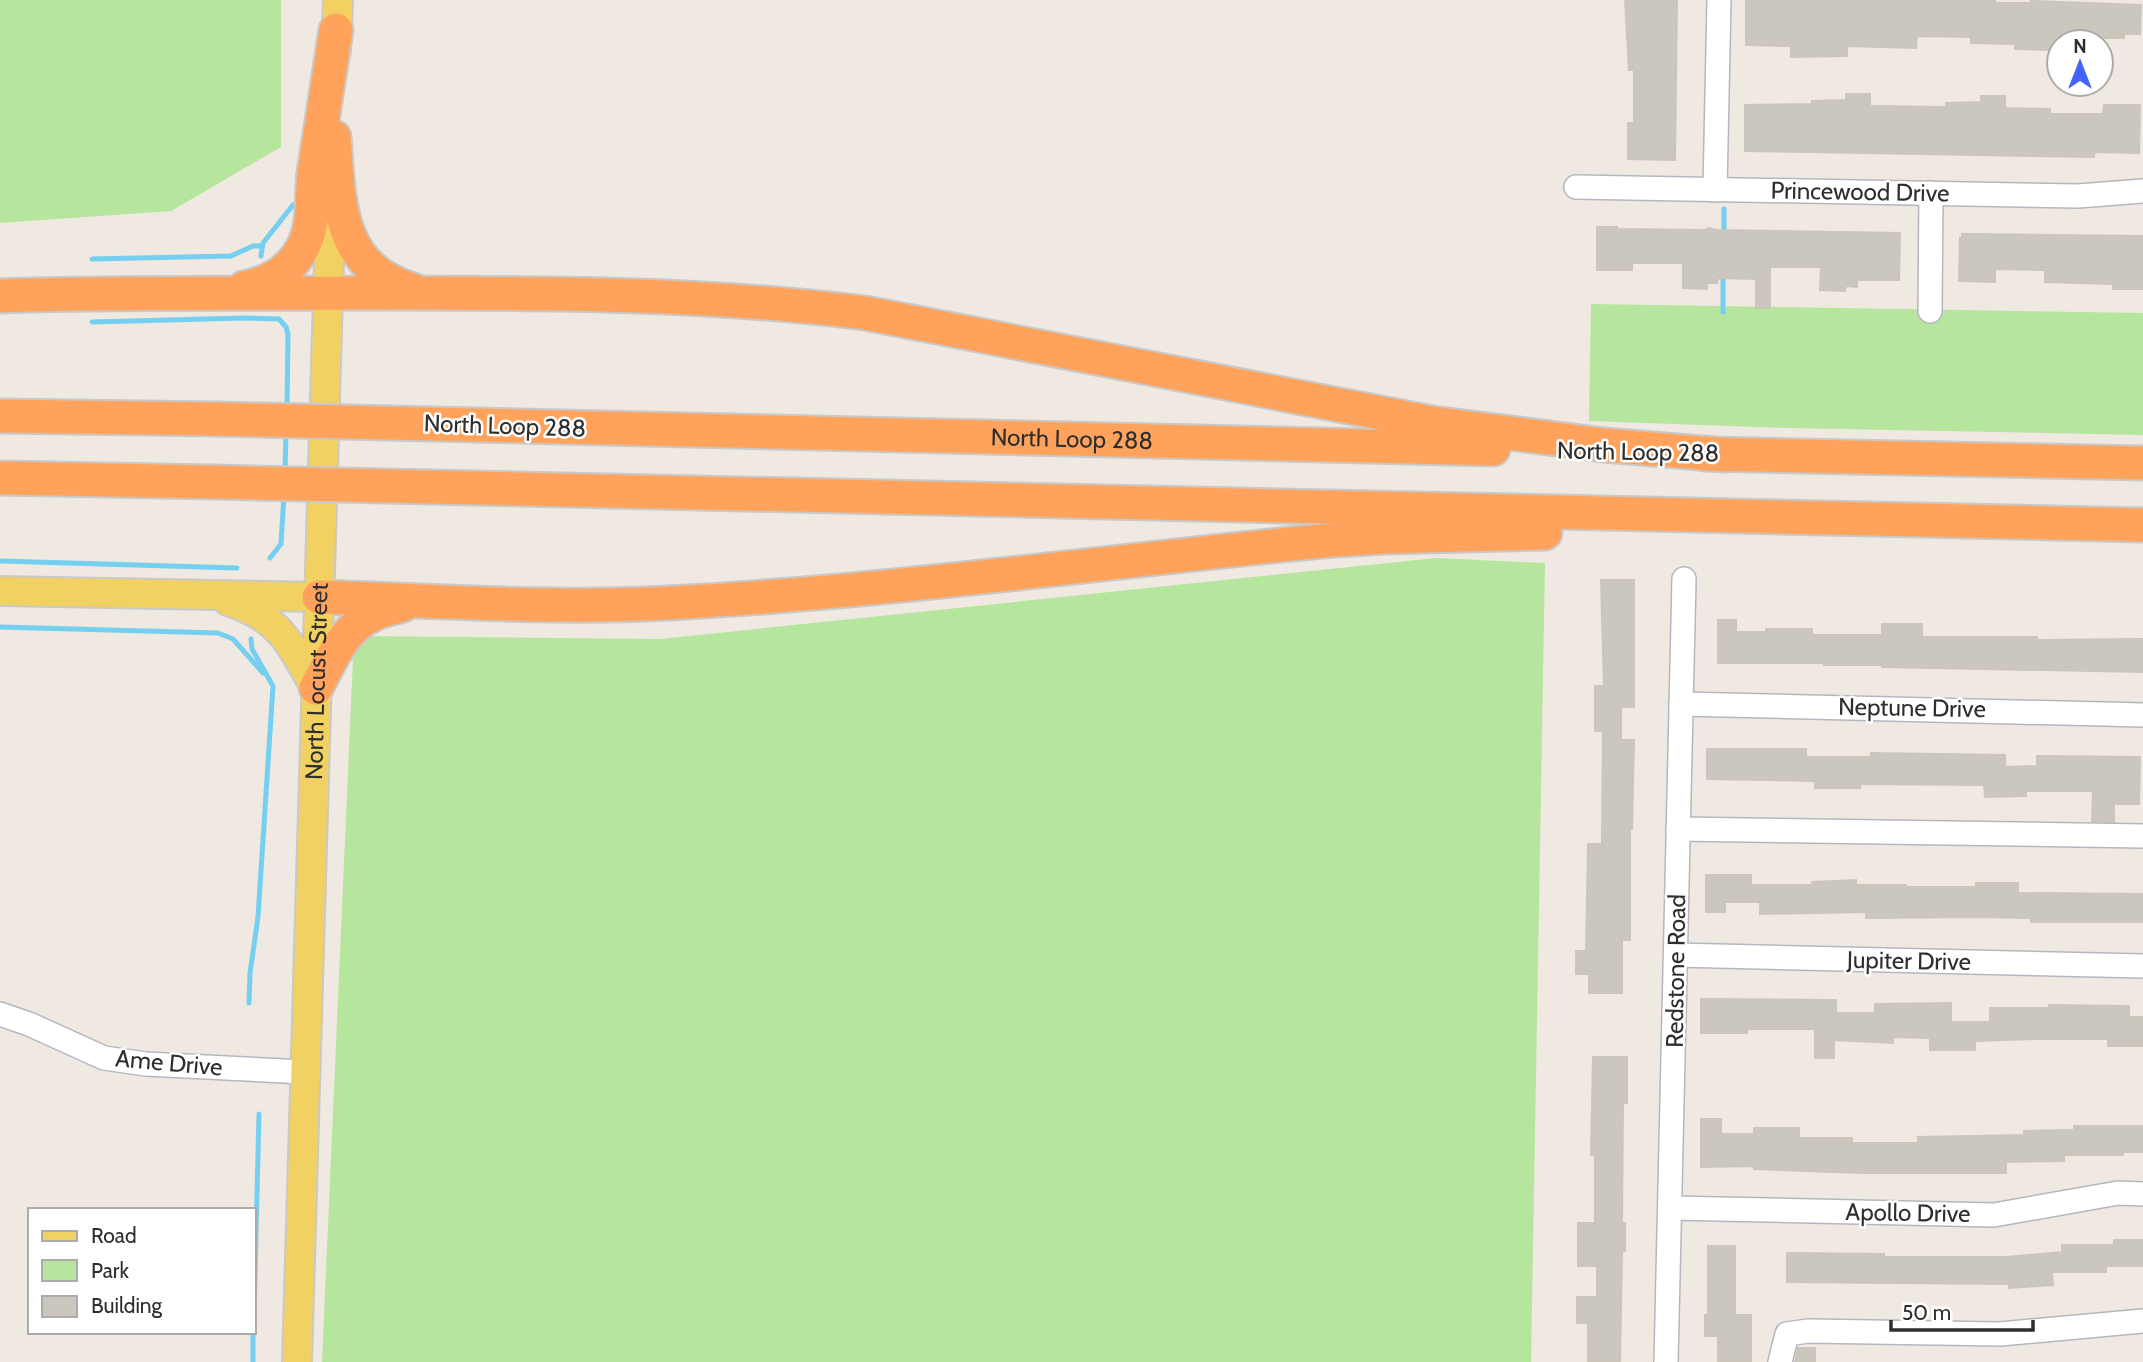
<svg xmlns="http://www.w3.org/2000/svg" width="2143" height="1362" viewBox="0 0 2143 1362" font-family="Cabin,sans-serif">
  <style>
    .green { fill: #b6e59e }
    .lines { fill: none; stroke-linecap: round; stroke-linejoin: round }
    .stream { stroke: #75cff0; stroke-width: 5 }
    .building { fill: #cbc7bf; stroke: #cbc5ba; stroke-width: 2 }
    .minor-casing { stroke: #b4b7c1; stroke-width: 26 }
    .major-casing { stroke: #c9c9c9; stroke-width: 32 }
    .highway-casing { stroke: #c9c9c9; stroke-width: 37 }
    .minor { stroke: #fff; stroke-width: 23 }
    .major { stroke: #f2d163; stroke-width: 28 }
    .highway { stroke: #ffa35c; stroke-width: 33 }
    .highway-bridge-casing { stroke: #c9c9c9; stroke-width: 37; stroke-linecap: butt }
    .highway-bridge { stroke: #ffa35c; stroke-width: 33 }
    .labels { text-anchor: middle; stroke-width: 5; stroke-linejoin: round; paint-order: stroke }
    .street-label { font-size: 24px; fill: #2e2e2e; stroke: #fff }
  </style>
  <rect width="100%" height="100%" fill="#efe9e1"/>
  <!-- green -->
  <g class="green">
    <path d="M0,0H281V147L171,211L0,223Z"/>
    <path d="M1591,304L2143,313V435L1787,428L1589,421Z"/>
    <path d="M1436,558L1545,563L1531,1362H322L354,636L660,639Z"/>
  </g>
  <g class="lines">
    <!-- stream -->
    <g class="stream">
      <path d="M1724,237V209"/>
      <path d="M261,256L263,243L293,205"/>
      <path d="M92,259L231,256L253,246H262"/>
      <path d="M1723,312V271"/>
      <path d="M92,322L244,318L279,319L286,327L288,334L287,408"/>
      <path d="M285,471L286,432"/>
      <path d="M270,558L281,544L284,495"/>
      <path d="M0,561L237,568"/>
      <path d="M0,627L218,633L233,639L263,673"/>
      <path d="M249,1003L250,973L258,917L273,686L252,649L251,639"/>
      <path d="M254,1315L259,1114"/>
      <path d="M253,1362V1332"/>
    </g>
  </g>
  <!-- building -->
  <g class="building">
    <path d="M1625,0H1677L1675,160L1628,159V123H1634V70H1629Z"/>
    <path d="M1746,0H1995V3H2031V1L2141,5L2140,34H2124V38H2095L2094,42H2051V50L2015,49V44L1971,43V37L1917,36L1916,48L1847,46V56L1791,57V46L1746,45Z"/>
    <path d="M1846,94H1870V106L1946,107V103L1981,102V96H2005V108L2050,109V114H2103L2104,105H2140L2139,153L2094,152V157L1745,151V105L1812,104V101L1846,100Z"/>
    <path d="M1597,227H1617V229L1706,230L1708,228L1718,230L1900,233L1899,280H1857V287L1846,286L1845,291L1820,290L1821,267H1770V308H1756V279L1718,278L1717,283H1707V289L1683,288V263H1632V270H1597Z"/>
    <path d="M1962,234L2143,236V289H2113V284L2045,282V270L1995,269V282L1959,281L1960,238H1962Z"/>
    <path d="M1601,580H1634V707H1621V740H1634L1632,829H1630V940H1622V993H1589V974H1576V951H1586L1588,844H1602L1603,731H1595V686H1604Z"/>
    <path d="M1718,620H1736V632H1766V629H1812V635H1882V624H1922V637H2037V640L2143,639V672L1882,667V665H1824V663H1718Z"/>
    <path d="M1707,749H1806V757H1871V753L2005,755V767L2037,766V756L2140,757L2139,804H2114V822L2092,821L2093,791H2026V796L1985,797L1984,785L1860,784V788H1815V781L1707,779Z"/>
    <path d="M1706,875H1751V885H1813L1812,882L1856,880V885H1906V887H1976V883H2018V893L2143,894V922H2031V918L1976,917L1866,918V912L1760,914V902H1725V912H1706Z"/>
    <path d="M1701,999L1836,1000V1013H1875V1004L1951,1003V1022H1990V1008H2049V1005L2129,1006V1017H2143V1046H2108V1039H2035L1975,1041V1050H1930V1038L1893,1037V1043L1834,1040V1058H1815V1029H1747V1033H1701Z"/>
    <path d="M1593,1057H1627V1103H1623L1622,1223H1625V1251H1622L1620,1362H1588V1323H1577V1297H1597V1266H1578V1223H1595V1155H1591Z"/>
    <path d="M1701,1119H1721V1134H1754V1128H1799V1138H1852V1143H1918V1137L2024,1135V1131L2074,1130V1126H2143V1152H2123V1155H2064V1161L2006,1162V1173H1861L1754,1169V1166L1701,1167Z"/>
    <path d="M2114,1240H2143V1266H2106V1272H2052L2053,1285L2009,1288V1284L1787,1282V1253L1884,1254V1257H2007L2062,1252V1245H2114Z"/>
    <path d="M1708,1246H1735V1315H1751V1362H1718V1336H1705V1315H1708Z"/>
    <path d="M1798,1348H1815V1362H1795Z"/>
  </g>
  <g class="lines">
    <defs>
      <g id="minor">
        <path d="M1576,187L2078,196L2143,191"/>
        <path d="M1715,190L1719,0"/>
        <path d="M1930,311L1931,193"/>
        <path d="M1681,704L2143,715"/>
        <path d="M1678,829L2143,836"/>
        <path d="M1676,955L2143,966"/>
        <path d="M0,1014L29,1024L104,1058L146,1064L305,1072"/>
        <path d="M1671,1208L1994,1215L2118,1193L2143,1194"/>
        <path d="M1666,1362L1684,579"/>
        <path d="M1780,1362L1787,1334L1808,1331L2000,1334L2143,1321"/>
      </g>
      <g id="major">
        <path d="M336,50L338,0"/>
        <path d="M0,591L319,597"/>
        <path d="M228,601C280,618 289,642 315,687"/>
        <path id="s1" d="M297,1362L331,192"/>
      </g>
      <g id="highway">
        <path d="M334,137C339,203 337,267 413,290"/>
        <path d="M244,288C269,283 291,271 303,247C315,225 311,197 314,173C321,125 329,78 336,30"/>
        <path d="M0,296C118,292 237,294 356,293C525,293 696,292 865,313L1432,423L1604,445L1726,455"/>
        <path d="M0,416L216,419"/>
        <path id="s2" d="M432,424L1493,449"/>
        <path d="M1705,454L2143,463"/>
        <path d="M0,478L213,482"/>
        <path d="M430,487L2143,525"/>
        <path d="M319,597C435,601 552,609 668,603C886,592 1103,562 1321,541L1385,537L1545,533"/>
        <path d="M316,688C330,662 343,629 372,615C381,610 393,608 403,605"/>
      </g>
    </defs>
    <!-- minor casing -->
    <use href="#minor" class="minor-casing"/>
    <!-- major casing -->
    <use href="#major" class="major-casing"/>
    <!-- highway casing -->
    <use href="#highway" class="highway-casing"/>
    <!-- minor -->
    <use href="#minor" class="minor"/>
    <!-- major -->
    <use href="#major" class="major"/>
    <!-- highway -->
    <use href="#highway" class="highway"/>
    <defs>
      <g id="highway-bridge">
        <path d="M216,419L432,424"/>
        <path d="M213,482L430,487"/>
      </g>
    </defs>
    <!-- highway-bridge casing -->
    <use href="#highway-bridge" class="highway-bridge-casing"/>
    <!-- highway-bridge -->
    <use href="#highway-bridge" class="highway-bridge"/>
  </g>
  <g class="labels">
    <!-- street labels -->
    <g class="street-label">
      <text transform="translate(1860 192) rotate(1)" y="8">Princewood Drive</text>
      <text transform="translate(505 426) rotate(2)" y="8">North Loop 288</text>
      <text dy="8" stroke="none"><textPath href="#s2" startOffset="640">North Loop 288</textPath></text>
      <text transform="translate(1638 452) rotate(1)" y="8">North Loop 288</text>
      <text dy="8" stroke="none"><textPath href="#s1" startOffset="681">North Locust Street</textPath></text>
      <text transform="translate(1912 708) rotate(1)" y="8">Neptune Drive</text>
      <text transform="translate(1909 961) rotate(1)" y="8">Jupiter Drive</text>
      <text transform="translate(1676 971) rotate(-89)" y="8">Redstone Road</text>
      <text transform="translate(169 1063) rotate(5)" y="8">Ame Drive</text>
      <text transform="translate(1908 1213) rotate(1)" y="8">Apollo Drive</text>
    </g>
  </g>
  <!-- legend -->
  <rect x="28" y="1208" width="228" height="126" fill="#ffffff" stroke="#ababab" stroke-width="2"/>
  <rect x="42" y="1231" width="35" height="10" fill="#f2d163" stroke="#ababab" stroke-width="2"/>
  <text x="91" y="1243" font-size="21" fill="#2e2e2e">Road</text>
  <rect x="42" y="1260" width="35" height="21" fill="#b6e59e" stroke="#ababab" stroke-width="2"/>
  <text x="91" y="1278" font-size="21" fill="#2e2e2e">Park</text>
  <rect x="42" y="1296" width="35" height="21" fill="#cbc7bf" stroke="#ababab" stroke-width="2"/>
  <text x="91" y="1313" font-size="21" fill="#2e2e2e">Building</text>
  <!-- north arrow -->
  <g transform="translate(2080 63)"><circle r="33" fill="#ffffff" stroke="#ababab" stroke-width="2"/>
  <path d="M0-5L12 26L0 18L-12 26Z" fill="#4264fb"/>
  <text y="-10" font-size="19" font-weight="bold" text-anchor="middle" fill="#2e2e2e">N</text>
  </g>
  <!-- scale -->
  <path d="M1891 1320v10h142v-10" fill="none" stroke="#2e2e2e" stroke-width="3.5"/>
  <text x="1902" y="1320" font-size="21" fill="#2e2e2e" stroke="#ffffff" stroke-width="5" paint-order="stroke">50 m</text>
</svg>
